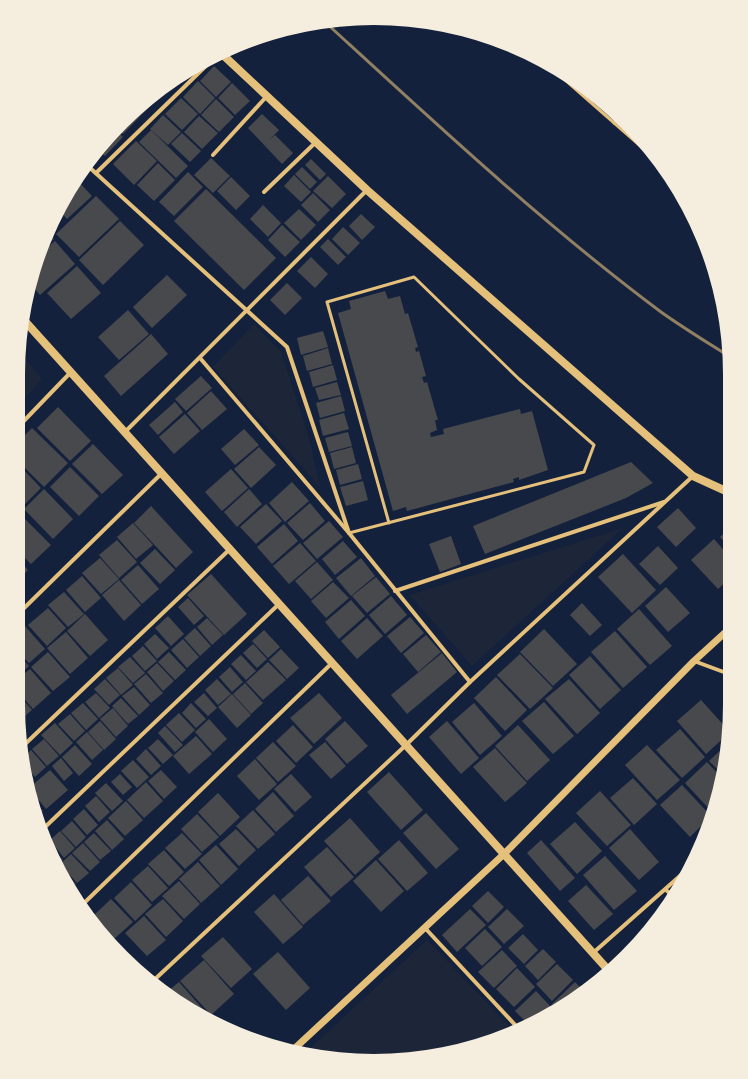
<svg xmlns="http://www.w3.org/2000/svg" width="748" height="1079" viewBox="0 0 748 1079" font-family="'DejaVu Sans',sans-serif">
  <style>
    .green { fill: #1d2539 }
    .building { fill: #48494c }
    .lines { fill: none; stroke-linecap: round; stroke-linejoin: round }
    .service { stroke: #e5c07b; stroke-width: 3 }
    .minor { stroke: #e5c07b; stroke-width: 4 }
    .tertiary { stroke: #e5c07b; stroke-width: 7 }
    .secondary { stroke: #e5c07b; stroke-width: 8 }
    .rail { stroke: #918062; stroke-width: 3 }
  </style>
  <rect width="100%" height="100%" fill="#14213d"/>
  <!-- green -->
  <g class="green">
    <path d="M254,324L281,352L309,438L320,487L213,367Z"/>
    <path d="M20,353L42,379L18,406Z"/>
    <path d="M623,528L472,666L410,595Z"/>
    <path d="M427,940L513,1030L421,1058H328L306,1052Z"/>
  </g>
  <!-- building -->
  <g class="building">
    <path d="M214,66L231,82L216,97L200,81Z"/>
    <path d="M198,81L215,98L200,114L183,97Z"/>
    <path d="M232,83L250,101L235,115L218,98Z"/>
    <path d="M169,85L153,102L150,99L167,86Z"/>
    <path d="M181,98L198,114L182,130L165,114Z"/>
    <path d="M216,99L234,117L219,132L201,115Z"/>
    <path d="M148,100L152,104L123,134L119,131L139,106Z"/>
    <path d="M262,114L279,130L269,140L275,135L293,153L282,164L248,128Z"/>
    <path d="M163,115L181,132L168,145L150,129Z"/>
    <path d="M199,116L218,133L202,149L184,132Z"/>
    <path d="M151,130L188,166L176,178L139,142Z"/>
    <path d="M118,132L123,137L105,156L101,153Z"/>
    <path d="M182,133L201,151L190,162L171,144Z"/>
    <path d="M136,141L157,161L134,185L113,164Z"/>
    <path d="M211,158L230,176L213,193L194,175Z"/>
    <path d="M311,159L326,174L320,180L305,165Z"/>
    <path d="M158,163L175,180L154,201L137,185Z"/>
    <path d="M302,167L317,182L310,189L295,174Z"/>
    <path d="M188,172L203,187L174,216L159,202Z"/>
    <path d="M294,175L311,192L301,202L284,186Z"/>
    <path d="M328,176L346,194L332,208L313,191Z"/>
    <path d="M231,177L250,196L236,210L217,191Z"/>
    <path d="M78,181L92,196L67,219L60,211L66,196Z"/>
    <path d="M206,189L276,258L244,290L174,221Z"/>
    <path d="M313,193L330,210L318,222L301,205Z"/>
    <path d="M96,196L119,219L79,257L56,234Z"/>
    <path d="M263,205L281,223L268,237L250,219Z"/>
    <path d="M299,209L316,225L301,240L284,223Z"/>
    <path d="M361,214L375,227L362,240L349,226Z"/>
    <path d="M120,221L144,245L103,285L79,260Z"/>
    <path d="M282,225L300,242L285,257L268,240Z"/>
    <path d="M343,227L360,243L348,255L332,239Z"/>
    <path d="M51,236L54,239L48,244Z"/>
    <path d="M328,239L346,257L338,265L320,247Z"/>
    <path d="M55,241L75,264L40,295L32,286L46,249Z"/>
    <path d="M311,257L328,274L315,288L297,271Z"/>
    <path d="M77,266L101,293L71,319L47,293Z"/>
    <path d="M167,275L187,295L152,328L133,307Z"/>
    <path d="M287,283L302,298L285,315L270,300Z"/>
    <path d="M385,291L388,299L400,296L405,314L408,313L418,347L415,348L416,352L419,351L426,376L422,377L424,383L427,382L438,420H435L437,430L430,433L431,437L444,434L443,429L520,409L521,414L532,411L548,470L519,480V477L513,479L514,482L407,511L406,507L393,511L338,313L351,309L349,301Z"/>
    <path d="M128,310L149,334L119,360L98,337Z"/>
    <path d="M323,331L328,347L301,355L297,338Z"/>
    <path d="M151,334L168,354L121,396L104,376Z"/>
    <path d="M328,348L332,364L307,371L303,356Z"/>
    <path d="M333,365L337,380L313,387L309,372Z"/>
    <path d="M201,376L212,388L186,411L175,399Z"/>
    <path d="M337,382L341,395L319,400L315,388Z"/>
    <path d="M211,391L227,409L202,430L187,413Z"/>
    <path d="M341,396L345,411L320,418L316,403Z"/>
    <path d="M175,402L183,412L158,435L149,425Z"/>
    <path d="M58,407L91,441L70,461L37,428Z"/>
    <path d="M344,413L349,429L323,436L319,420Z"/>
    <path d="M185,414L200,431L174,454L159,437Z"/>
    <path d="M32,428L68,463L44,487L18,461V442Z"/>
    <path d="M244,429L259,445L235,465L221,449Z"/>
    <path d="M348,432L352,446L329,452L325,438Z"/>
    <path d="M93,444L123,475L102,494L72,464Z"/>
    <path d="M259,447L276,465L251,488L234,469Z"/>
    <path d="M352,447L356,463L334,469L330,453Z"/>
    <path d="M631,462L653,483L626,498L485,554L473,526Z"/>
    <path d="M18,464L41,488L22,507L18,503Z"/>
    <path d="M358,464L362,479L340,485L336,470Z"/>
    <path d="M70,467L99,496L79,516L50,487Z"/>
    <path d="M231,469L248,488L222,511L205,492Z"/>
    <path d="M363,481L368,500L346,506L340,487Z"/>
    <path d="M292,482L309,501L285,522L269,503Z"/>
    <path d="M44,489L73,519L53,539L24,509Z"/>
    <path d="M249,489L262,504L237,527L224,512Z"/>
    <path d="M310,503L325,521L303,540L287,523Z"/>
    <path d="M266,504L282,521L256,544L240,527Z"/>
    <path d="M151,506L193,552L176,568L134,523Z"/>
    <path d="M678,508L696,528L676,547L657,527Z"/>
    <path d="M20,514L51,545L31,564L18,551V516Z"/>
    <path d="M329,521L343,537L317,559L303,543Z"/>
    <path d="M133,523L153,545L136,559L117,537Z"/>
    <path d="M284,524L298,541L272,564L257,547Z"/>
    <path d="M728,529V546L720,537Z"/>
    <path d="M451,536L461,564L440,572L429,544Z"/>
    <path d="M714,539L728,555V580L718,589L691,560Z"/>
    <path d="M117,540L137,562L119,578L99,555Z"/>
    <path d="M343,541L357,557L335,575L322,559Z"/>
    <path d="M300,543L316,561L289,584L273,566Z"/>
    <path d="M658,546L678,568L660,585L639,564Z"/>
    <path d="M155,549L175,570L160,584L140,563Z"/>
    <path d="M623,554L656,590L632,613L598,577Z"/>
    <path d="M100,558L119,579L101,594L82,573Z"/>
    <path d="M361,558L375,576L351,596L336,578Z"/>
    <path d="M18,560L28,570L18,580Z"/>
    <path d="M317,562L333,580L311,599L295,581Z"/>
    <path d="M138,565L159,589L142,604L121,580Z"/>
    <path d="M211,574L247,614L224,635L187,595Z"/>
    <path d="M82,576L101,598L85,612L66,590Z"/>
    <path d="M376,577L390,594L367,613L352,596Z"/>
    <path d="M119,580L141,605L124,621L102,595Z"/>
    <path d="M333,582L349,598L326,618L311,601Z"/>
    <path d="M666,587L690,613L668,632L645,606Z"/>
    <path d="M64,592L84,614L68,627L48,605Z"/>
    <path d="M391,596L407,615L385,634L369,615Z"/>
    <path d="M188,598L204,616L194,625L178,607Z"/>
    <path d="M351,600L365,616L339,639L325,622Z"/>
    <path d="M582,603L602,625L590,636L570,615Z"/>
    <path d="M48,608L66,628L47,646L28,625Z"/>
    <path d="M639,609L672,646L650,665L617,629Z"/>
    <path d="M85,614L108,640L90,656L67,631Z"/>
    <path d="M168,616L184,634L171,646L155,628Z"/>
    <path d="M410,617L424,633L401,653L387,636Z"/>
    <path d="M207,618L223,635L212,645L197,627Z"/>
    <path d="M367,618L383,636L357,659L341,641Z"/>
    <path d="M25,626L45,649L29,663L18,652V633Z"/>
    <path d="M195,628L211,646L200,656L184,638Z"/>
    <path d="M544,629L577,664L553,686L520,652Z"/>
    <path d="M264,630L280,647L268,658L252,641Z"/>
    <path d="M615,631L647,667L623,688L591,652Z"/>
    <path d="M66,632L88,658L70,674L47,648Z"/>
    <path d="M155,634L169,648L157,659L144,644Z"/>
    <path d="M426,635L441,652L418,672L403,654Z"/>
    <path d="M183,639L199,657L187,668L171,650Z"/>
    <path d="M253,644L267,659L257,668L243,653Z"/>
    <path d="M143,646L157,661L145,671L132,656Z"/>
    <path d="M281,649L299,668L287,679L269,660Z"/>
    <path d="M48,652L70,677L53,691L31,667Z"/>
    <path d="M169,652L186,670L175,680L158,662Z"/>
    <path d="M442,653L457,672L407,714L391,695Z"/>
    <path d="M18,654L29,666L18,676Z"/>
    <path d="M520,654L553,688L530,709L497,675Z"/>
    <path d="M241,655L256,671L246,680L231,664Z"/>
    <path d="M590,656L621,690L600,709L569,675Z"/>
    <path d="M130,657L145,673L133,683L118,667Z"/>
    <path d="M268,662L286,680L263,700L246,682Z"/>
    <path d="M157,663L174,681L163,691L147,672Z"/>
    <path d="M230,667L243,682L232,692L219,677Z"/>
    <path d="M118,668L133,685L121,695L106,678Z"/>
    <path d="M30,669L51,693L33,709L18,692V679Z"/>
    <path d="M146,674L163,693L151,703L134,684Z"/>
    <path d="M496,677L527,710L505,731L474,698Z"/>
    <path d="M105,679L120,695L109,705L94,689Z"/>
    <path d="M217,679L231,694L218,705L205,690Z"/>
    <path d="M569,679L600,713L577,734L545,699Z"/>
    <path d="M245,683L263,703L251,714L233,694Z"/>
    <path d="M134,687L150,705L139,715L122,696Z"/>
    <path d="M96,693L110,708L99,718L85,702Z"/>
    <path d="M204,693L217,708L208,716L194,702Z"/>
    <path d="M319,693L342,718L314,744L290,718Z"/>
    <path d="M18,694L32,710L20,720L18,705Z"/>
    <path d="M232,694L251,715L237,728L218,707Z"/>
    <path d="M121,698L138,716L128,724L112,706Z"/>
    <path d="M701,700L729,731L728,734L706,754L677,721Z"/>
    <path d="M544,702L574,736L553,754L522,721Z"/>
    <path d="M83,703L98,719L86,730L71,713Z"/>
    <path d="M191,703L206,719L196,728L182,713Z"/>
    <path d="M474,703L502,736L480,755L452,722Z"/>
    <path d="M113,708L128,726L116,737L100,719Z"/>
    <path d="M179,713L195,730L182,742L166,725Z"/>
    <path d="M70,714L85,731L74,741L58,724Z"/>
    <path d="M209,719L227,739L213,752L195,732Z"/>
    <path d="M100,721L116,739L104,750L88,732Z"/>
    <path d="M345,721L368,746L347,764L325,739Z"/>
    <path d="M447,721L479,758L461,774L429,737Z"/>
    <path d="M55,723L73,743L60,755L41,735Z"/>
    <path d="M293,725L313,747L296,763L276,741Z"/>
    <path d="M518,725L550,760L527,781L495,746Z"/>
    <path d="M165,726L183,745L175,752L158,733Z"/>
    <path d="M680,729L705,757L682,778L656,750Z"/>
    <path d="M87,732L103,750L92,760L76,742Z"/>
    <path d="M196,736L212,754L189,774L173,756Z"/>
    <path d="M44,739L59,756L47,766L32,749Z"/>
    <path d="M158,739L173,755L163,764L148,748Z"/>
    <path d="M273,742L296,766L278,782L256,758Z"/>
    <path d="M325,742L346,766L331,779L309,755Z"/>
    <path d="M75,745L92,764L79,776L62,757Z"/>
    <path d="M647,745L680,780L657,800L625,765Z"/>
    <path d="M726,745L722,774L709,761Z"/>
    <path d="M495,748L527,783L505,802L473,767Z"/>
    <path d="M146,749L161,766L151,775L136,759Z"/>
    <path d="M31,750L46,767L35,777L26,767L25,756Z"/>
    <path d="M61,758L73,773L64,781L52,766Z"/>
    <path d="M255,759L277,784L259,800L237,776Z"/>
    <path d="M133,760L149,777L137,788L121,771Z"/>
    <path d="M707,762L721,777L718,797L712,812L685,783Z"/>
    <path d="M50,770L68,790L46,809L29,788Z"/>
    <path d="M161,770L177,787L164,799L148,781Z"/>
    <path d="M27,771L34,779L28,784Z"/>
    <path d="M389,772L423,810L401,830L367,792Z"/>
    <path d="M120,774L132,787L123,795L111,782Z"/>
    <path d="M291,774L312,797L295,812L274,789Z"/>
    <path d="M633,778L657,804L634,825L610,798Z"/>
    <path d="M146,782L163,801L144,818L127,800Z"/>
    <path d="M106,783L123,801L112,811L95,793Z"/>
    <path d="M682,785L711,816L690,837L660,805Z"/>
    <path d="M600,791L631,825L607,846L576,813Z"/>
    <path d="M273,792L294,816L276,832L255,809Z"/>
    <path d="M218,793L240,817L220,836L198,812Z"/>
    <path d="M30,796L43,811L38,815L30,797Z"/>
    <path d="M96,796L110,812L99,822L85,806Z"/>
    <path d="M126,801L143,820L125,836L108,818Z"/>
    <path d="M84,809L98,825L87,835L73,819Z"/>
    <path d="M253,810L275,834L258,849L236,826Z"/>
    <path d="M426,813L459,849L436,869L403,833Z"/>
    <path d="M197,814L219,837L202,852L181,829Z"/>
    <path d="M350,818L380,852L355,875L324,841Z"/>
    <path d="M107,820L124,839L112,850L95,831Z"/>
    <path d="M72,821L86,837L76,847L61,831Z"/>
    <path d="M575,822L602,851L577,874L550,844Z"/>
    <path d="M236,829L256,850L239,866L219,844Z"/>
    <path d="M630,829L659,862L639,880L609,848Z"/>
    <path d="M60,831L75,848L64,858L50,840Z"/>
    <path d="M94,833L111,851L100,860L84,842Z"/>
    <path d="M182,833L202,854L185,869L165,848Z"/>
    <path d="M399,840L428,873L407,891L378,859Z"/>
    <path d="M541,840L575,878L560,891L527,853Z"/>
    <path d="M83,843L100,862L90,871L72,853Z"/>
    <path d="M216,845L238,869L221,885L199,860Z"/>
    <path d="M327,847L354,877L331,897L304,867Z"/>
    <path d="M164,850L184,872L169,886L148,864Z"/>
    <path d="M55,852L63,860L60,863L57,856Z"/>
    <path d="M71,854L89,873L77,883L60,864Z"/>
    <path d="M605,856L637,891L614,910L583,875Z"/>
    <path d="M376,860L404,891L381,912L353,881Z"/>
    <path d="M198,862L220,886L201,903L179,879Z"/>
    <path d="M148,866L168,888L152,902L132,880Z"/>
    <path d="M64,871L76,884L71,888Z"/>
    <path d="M308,876L331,901L303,925L281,900Z"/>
    <path d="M179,881L200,904L184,919L162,896Z"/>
    <path d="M131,882L152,905L135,921L114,898Z"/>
    <path d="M586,885L613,914L594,930L568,901Z"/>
    <path d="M488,891L504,907L488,923L472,906Z"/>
    <path d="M274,894L303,927L283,944L254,912Z"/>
    <path d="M111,899L133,922L114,939L93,916Z"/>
    <path d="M163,899L183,921L166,937L145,914Z"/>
    <path d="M470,909L486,925L457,952L442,935Z"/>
    <path d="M507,909L524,926L504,944L488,927Z"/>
    <path d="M660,915L657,922L649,930L646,928Z"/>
    <path d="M144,916L166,940L147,956L125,933Z"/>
    <path d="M485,929L502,947L482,966L465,948Z"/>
    <path d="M523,934L538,950L524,964L508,948Z"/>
    <path d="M223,937L252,969L231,988L201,956Z"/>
    <path d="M543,949L556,962L538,980L525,966Z"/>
    <path d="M502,950L517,966L494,988L478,972Z"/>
    <path d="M278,952L310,988L286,1010L253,974Z"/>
    <path d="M204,960L234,994L211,1015L180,981Z"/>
    <path d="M557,964L573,980L552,1001L536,984Z"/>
    <path d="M517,968L535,987L514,1007L496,989Z"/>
    <path d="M179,982L209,1016L168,991Z"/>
    <path d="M575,982L583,990L556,1008L552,1004Z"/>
    <path d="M536,991L551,1007L536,1021L529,1025L515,1011Z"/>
  </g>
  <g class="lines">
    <!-- service -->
    <g class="service">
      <path d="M547,64L653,157"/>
      <path d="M614,123L619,118"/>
      <path d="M349,533L584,472L594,445L519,379L414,277L327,302L389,523"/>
    </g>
    <!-- minor -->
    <g class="minor">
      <path d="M213,155L267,96"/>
      <path d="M89,167L287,347L349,533"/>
      <path d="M96,173L215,57"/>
      <path d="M264,192L316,142"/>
      <path d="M200,358L349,533L470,682"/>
      <path d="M18,427L71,372"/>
      <path d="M125,432L367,190"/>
      <path d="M395,591L664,502"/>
      <path d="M18,614L162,473"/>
      <path d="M694,661L729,674"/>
      <path d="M23,746L230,549"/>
      <path d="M44,828L279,604"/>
      <path d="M666,890L673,896"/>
      <path d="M81,906L332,663"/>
      <path d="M425,928L518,1028"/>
      <path d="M593,953L690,867"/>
      <path d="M153,981L406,745L470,682L693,476"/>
    </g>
    <!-- tertiary -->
    <path class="tertiary" d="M294,1049L504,854L694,661L729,629"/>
    <!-- secondary -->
    <g class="secondary">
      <path d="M222,54L367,190L693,476L728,492"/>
      <path d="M23,319L610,972"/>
    </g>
    <!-- rail -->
    <path class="rail" d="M325,22C434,122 542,223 661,312C682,327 705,341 727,355"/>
  </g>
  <!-- crop -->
  <path d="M0 0H748V1079H0ZM374 25H374A349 349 0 0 1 723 374V705A349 349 0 0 1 374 1054H374A349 349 0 0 1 25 705V374A349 349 0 0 1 374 25Z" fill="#f5edde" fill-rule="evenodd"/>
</svg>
